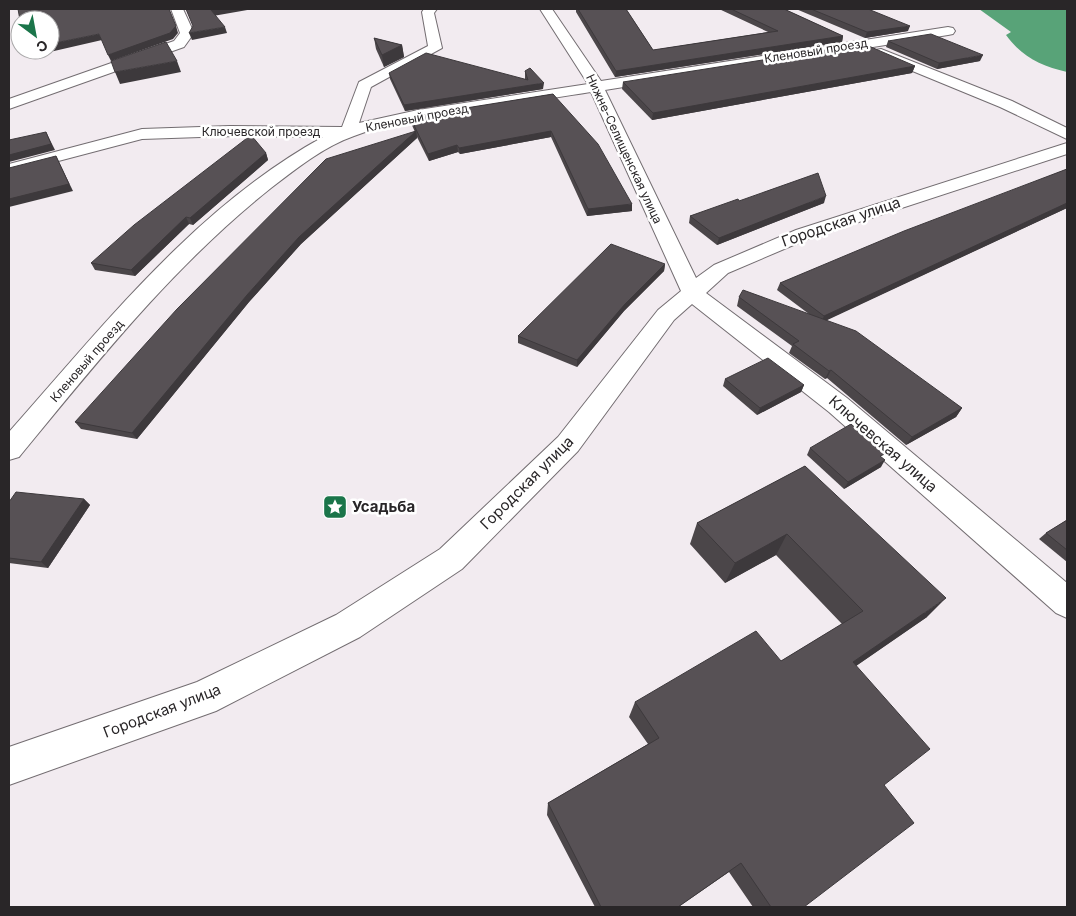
<svg xmlns="http://www.w3.org/2000/svg" width="1076" height="916" viewBox="0 0 1076 916" font-family="Inter,sans-serif">
  <style>
    .water { fill: #58a378 }
    .lines { fill: none; stroke-linecap: round; stroke-linejoin: round }
    .minor-casing { stroke: #736d71; stroke-width: 2 }
    .minor { fill: #fff; fill-rule: evenodd }
    .wall { fill: #4b4649 }
    .shaded-wall { fill: #3d393c }
    .building { fill: #575155; stroke: #3d393c }
    .labels { text-anchor: middle; stroke-width: 5; stroke-linejoin: round; paint-order: stroke }
    .far-street-label { font-size: 12px; fill: #292628; stroke: #fff }
    .street-label { font-size: 15px; fill: #292628; stroke: #fff }
    .poi-label { font-size: 15px; font-weight: bold; fill: #292628; stroke: #fff; text-anchor: start }
  </style>
  <rect width="100%" height="100%" fill="#f2ebf0"/>
  <!-- water -->
  <path class="water" d="M979,9H1067V72C1041,66 1022,57 1006,35L1011,32Z"/>
  <g class="lines">
    <defs>
      <g id="minor">
        <path d="M171,9H183L194,33L184,47L9,109V99L174,41L180,33Z"/>
        <path d="M424,9H437L434,13L442,48L371,87L359,123L418,110L588,84L540,9H552L601,81L948,27L953,28L955,31L953,34L948,35L605,90L696,278L714,265L796,230L1067,143V154L810,238L728,273L706,293L847,398L1067,583V618L1056,613L829,412L692,304L674,320L578,451L462,569L360,637L216,711L9,785V747L197,682L336,615L440,549L558,437L658,310L681,291L591,92C547,99 502,106 457,114C423,119 387,123 354,136C323,147 297,168 271,188C174,265 97,362 19,457L9,460V432C103,326 197,206 323,137L230,136L142,139L9,174V164L142,129L230,126L342,127L359,82L428,46L422,12Z"/>
        <path d="M881,49L1012,101L1067,128V139L1000,107L876,56L874,53L876,50Z"/>
      </g>
    </defs>
    <!-- minor casing -->
    <use href="#minor" class="minor-casing"/>
    <!-- minor -->
    <use href="#minor" class="minor"/>
  </g>
  <!-- wall -->
  <g class="wall">
    <path d="M576,9H626L653,50L768,32L719,9H784L843,36L842,42L615,77L576,12Z"/>
    <path d="M796,9H868L908,31L865,38Z"/>
    <path d="M374,38L402,45L404,57L384,67L376,49Z"/>
    <path d="M888,41L980,61L937,69L886,47Z"/>
    <path d="M915,66L912,73L652,120L622,89L623,82Z"/>
    <path d="M525,71L543,89L405,111L390,79L389,73L525,79Z"/>
    <path d="M553,94L632,211L587,216L551,137L460,154L458,152L429,161L417,137V138L301,244L249,302L137,439L81,429L75,422L415,132L411,123L410,117Z"/>
    <path d="M266,153L268,160L193,225L189,224L135,276L95,270L91,263Z"/>
    <path d="M1067,169V208L826,320L962,408L956,417L906,445L827,378L825,379L789,353L792,346L737,306L739,297L809,314L777,290L780,283Z"/>
    <path d="M739,201L824,203L717,245L689,223L690,216Z"/>
    <path d="M665,264L664,271L624,311L577,367L518,343V336Z"/>
    <path d="M725,379L804,385L801,392L757,415L723,386Z"/>
    <path d="M810,448L882,458L881,467L844,489L807,455Z"/>
    <path d="M805,466L927,617L856,666L884,785L804,907H753L729,872L678,907H595L547,815L548,803L648,744L629,717L635,702L781,661L842,624L776,555L725,583L690,544L697,523Z"/>
    <path d="M84,499L90,505L48,568L9,563V502Z"/>
    <path d="M1067,520V562L1039,539L1046,533Z"/>
  </g>
  <!-- shaded-wall -->
  <g class="shaded-wall">
    <path d="M218,9H253L213,16L211,10Z"/>
    <path d="M176,26L178,33L173,39L111,61L108,55Z"/>
    <path d="M910,26L908,31L865,38L867,32Z"/>
    <path d="M225,27L227,33L192,40L189,33Z"/>
    <path d="M99,34L102,40L28,57L24,50H50V44Z"/>
    <path d="M843,36L842,42L615,77L616,71Z"/>
    <path d="M402,45L404,57L384,67L382,55Z"/>
    <path d="M983,55L980,61L937,69L939,63Z"/>
    <path d="M177,61L181,72L120,84L115,72Z"/>
    <path d="M915,66L912,73L652,120L653,113Z"/>
    <path d="M544,83L543,89L405,111L404,105Z"/>
    <path d="M416,131L417,138L301,244L249,302L137,439L132,433L247,295L299,237Z"/>
    <path d="M551,131V137L460,154L459,148Z"/>
    <path d="M46,132L55,150L9,162V155Z"/>
    <path d="M457,145L458,152L429,161L428,154Z"/>
    <path d="M266,153L268,160L193,225L190,218Z"/>
    <path d="M56,156L73,191L9,207V199Z"/>
    <path d="M826,196L824,203L717,245L719,238Z"/>
    <path d="M1067,203V208L821,323L824,316Z"/>
    <path d="M632,204V211L587,216L588,209Z"/>
    <path d="M186,217L189,224L135,276L131,270Z"/>
    <path d="M665,264L664,271L624,311L577,367V360L625,304Z"/>
    <path d="M831,370L827,378L825,379L829,371Z"/>
    <path d="M804,385L801,392L757,415L760,408Z"/>
    <path d="M962,408L956,417L906,445L912,437Z"/>
    <path d="M885,460L881,467L844,489L848,482Z"/>
    <path d="M84,499L90,505L48,568L41,562Z"/>
    <path d="M787,534L776,555L725,583L735,563Z"/>
    <path d="M946,598L927,617L837,679L853,662Z"/>
  </g>
  <!-- building -->
  <g class="building">
    <path d="M18,9H169L176,26L170,33L108,55L99,34L50,44V20H20Z"/>
    <path d="M186,9H218L211,10L225,27L189,33L193,26Z"/>
    <path d="M578,9H626L653,50L778,31L731,9H784L843,36L616,71Z"/>
    <path d="M811,9H868L910,26L867,32Z"/>
    <path d="M931,34L983,55L939,63L888,41Z"/>
    <path d="M374,38L402,45L382,55Z"/>
    <path d="M166,42L177,61L115,72L111,61Z"/>
    <path d="M864,44L915,66L653,113L623,82Z"/>
    <path d="M426,53L528,80L525,71L530,68L544,83L404,105L389,73Z"/>
    <path d="M553,94L598,144L632,204L588,209L551,131L459,148L457,145L428,154L410,117Z"/>
    <path d="M416,131L299,237L247,295L132,433L75,422L177,309L326,159Z"/>
    <path d="M46,132L51,144L9,155V140Z"/>
    <path d="M251,135L266,153L190,218L186,217L131,270L91,263L134,225Z"/>
    <path d="M56,156L69,184L9,199V168Z"/>
    <path d="M1067,169V203L824,316L780,283L904,231Z"/>
    <path d="M818,173L826,196L719,238L690,216L738,199L739,201Z"/>
    <path d="M611,244L665,264L625,304L577,360L518,336Z"/>
    <path d="M743,290L856,331L962,408L912,437L831,370L829,371L793,344L799,341L739,297Z"/>
    <path d="M768,358L804,385L760,408L725,379Z"/>
    <path d="M851,424L885,454L880,456L885,460L848,482L810,448Z"/>
    <path d="M805,466L946,598L853,662L930,749L884,785L914,823L804,907H771L741,863L678,907H601L548,803L659,738L635,702L756,631L781,661L863,611L787,534L735,563L697,523Z"/>
    <path d="M16,492L84,499L41,562L9,558V502Z"/>
    <path d="M1067,520V550L1046,533Z"/>
  </g>
  <!-- icons -->
  <defs>
    <symbol id="sight-square" viewBox="-11 -11 22 22"><rect x="-9" y="-9" width="18" height="18" rx="4" fill="#1b754a" stroke="#fff"/><path d="M0-6L1.8-2.2L6-1.7L2.9 1.2L3.7 5.4L0 3.3L-3.7 5.4L-2.9 1.2L-6-1.7L-1.8-2.2Z" fill="#fff"/></symbol>
  </defs>
  <g fill-rule="evenodd">
    <use href="#sight-square" x="321" y="493" width="28" height="28"/>
  </g>
  <g class="labels">
    <!-- far-street labels -->
    <g class="far-street-label">
      <text transform="translate(816 51) rotate(-9)" y="4">Кленовый проезд</text>
      <text transform="translate(417 118) rotate(-11)" y="4">Кленовый проезд</text>
      <text x="261" y="136">Ключевской проезд</text>
      <text transform="translate(624 149) rotate(65)" y="4">Нижне-Селищенская улица</text>
      <text transform="translate(87 361) rotate(-49)" y="4">Кленовый проезд</text>
    </g>
    <!-- street labels -->
    <g class="street-label">
      <text transform="translate(841 222) rotate(-19)" y="5">Городская улица</text>
      <text transform="translate(883 444) rotate(41)" y="5">Ключевская улица</text>
      <text transform="translate(527 483) rotate(-45)" y="5">Городская улица</text>
      <text transform="translate(162 711) rotate(-21)" y="5">Городская улица</text>
    </g>
    <!-- poi labels -->
    <g class="poi-label">
      <text x="352" y="512">Усадьба</text>
    </g>
  </g>
  <!-- border -->
  <rect width="1076" height="916" fill="none" stroke="#292628" stroke-width="20"/>
  <!-- north arrow -->
  <g transform="translate(35 35) rotate(148)"><circle r="24" fill="#ffffff" stroke="#a9a8a9"/>
  <path d="M0-4L9 19L0 12L-9 19Z" fill="#1b754a"/>
  <text y="-8" font-size="14" font-weight="bold" text-anchor="middle" fill="#292628">С</text>
  </g>
</svg>
